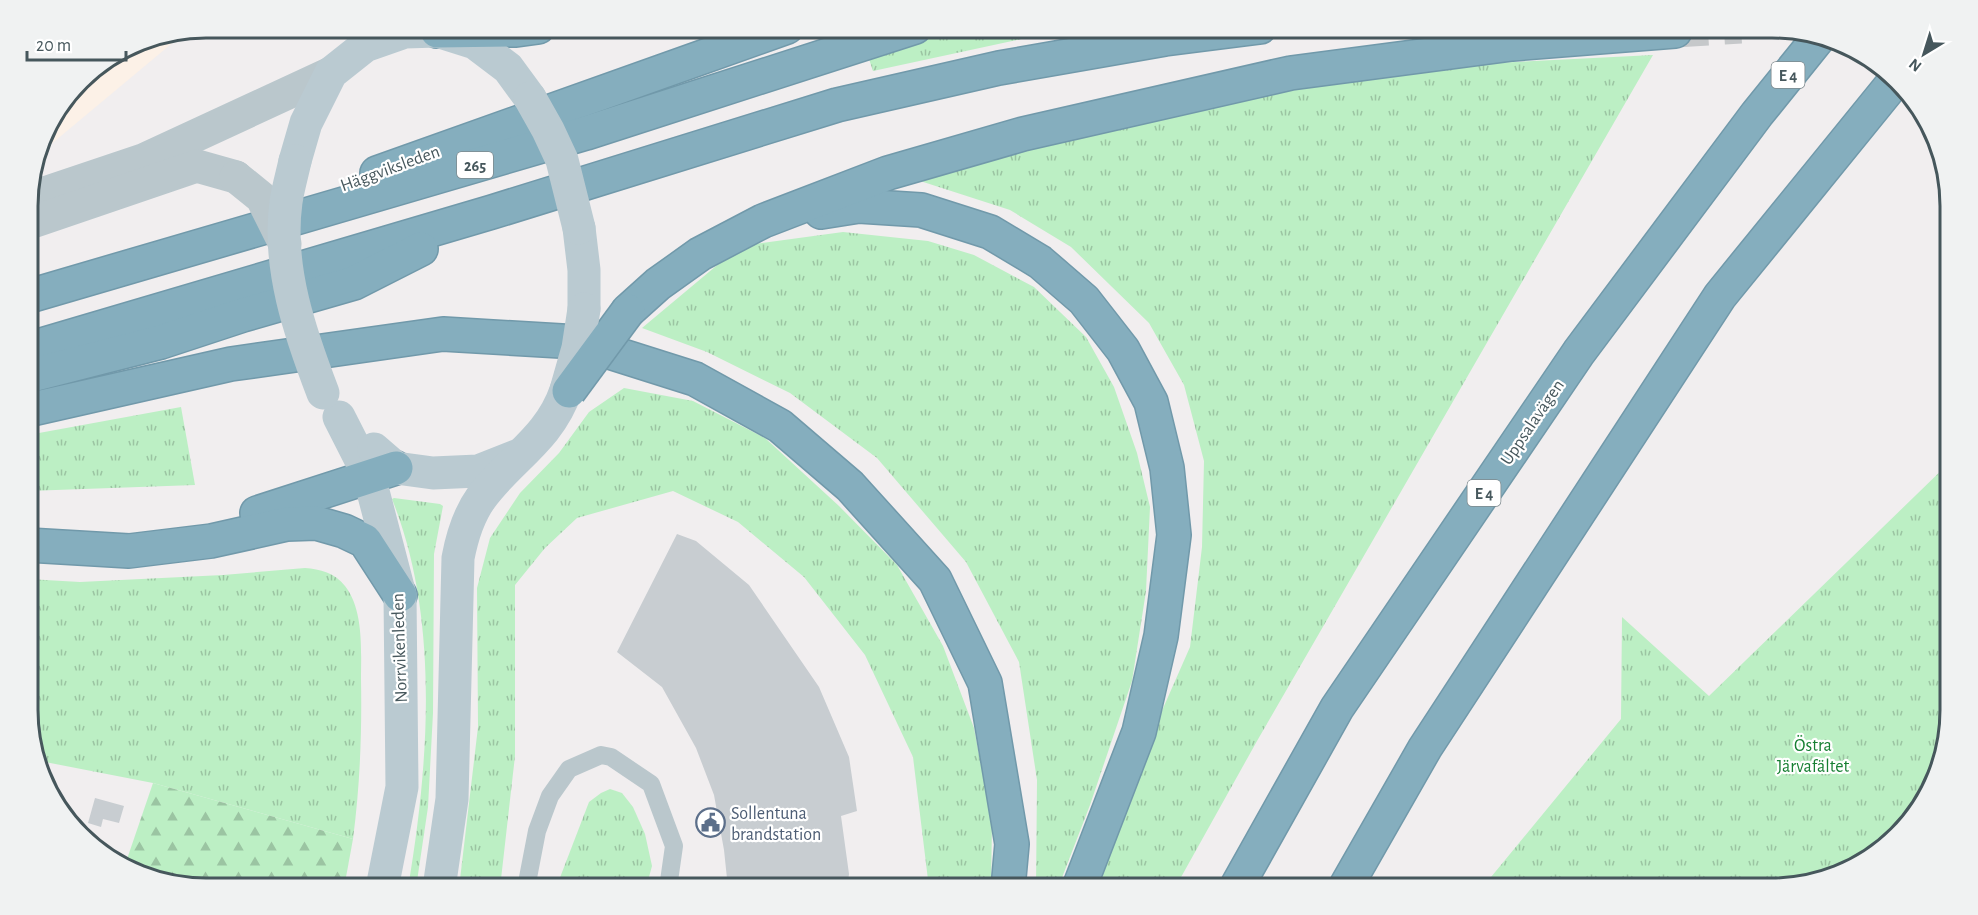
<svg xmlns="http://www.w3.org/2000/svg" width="1978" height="915" viewBox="0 0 1978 915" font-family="'Alegreya Sans',sans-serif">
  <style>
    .commercial { fill: #fcf1e7 }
    .grass { fill: url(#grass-tufts) }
    .forest { fill: url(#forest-firs) }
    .building { fill: #c8cdd1 }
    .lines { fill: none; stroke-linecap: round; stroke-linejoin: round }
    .motorway-tunnel { stroke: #c6c8ca; stroke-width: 33; stroke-dasharray: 33 16; stroke-linecap: butt }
    .motorway-casing { stroke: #7199aa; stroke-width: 36 }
    .service { stroke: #bac7cc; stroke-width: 18 }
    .minor { stroke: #bac7cc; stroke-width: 33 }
    .secondary { stroke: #bacad1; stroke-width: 33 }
    .motorway { stroke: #85aebe; stroke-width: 33 }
    .motorway-bridge-casing { stroke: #7199aa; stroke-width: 36; stroke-linecap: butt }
    .minor-bridge { stroke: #bac7cc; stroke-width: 33 }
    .secondary-bridge { stroke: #bacad1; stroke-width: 33 }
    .motorway-bridge { stroke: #85aebe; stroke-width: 33 }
    .labels { text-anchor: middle; stroke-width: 4.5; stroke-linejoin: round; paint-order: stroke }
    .shield { fill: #fff; stroke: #7e898d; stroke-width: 1.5 }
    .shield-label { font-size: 16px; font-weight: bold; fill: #46575c }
    .street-label { font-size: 18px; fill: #46575c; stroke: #fff }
    .park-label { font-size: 18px; fill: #167f32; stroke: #fff }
    .service-label { font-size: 18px; fill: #4e5e75; stroke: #fff; text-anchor: start }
    .rim { fill: none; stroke: #46575c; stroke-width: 3 }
  </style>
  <defs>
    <pattern id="grass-tufts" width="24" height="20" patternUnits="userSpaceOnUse" patternTransform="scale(1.5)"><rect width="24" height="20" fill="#bcefc4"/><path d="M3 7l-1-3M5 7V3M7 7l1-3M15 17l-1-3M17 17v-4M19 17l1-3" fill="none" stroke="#9bc4a2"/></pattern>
    <pattern id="forest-firs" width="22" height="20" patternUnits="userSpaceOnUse" patternTransform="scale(1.5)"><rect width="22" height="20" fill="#bcefc4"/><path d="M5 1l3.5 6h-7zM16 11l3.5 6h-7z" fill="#9bc4a2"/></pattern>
  </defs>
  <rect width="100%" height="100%" fill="#f1eeef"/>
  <!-- commercial -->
  <path class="commercial" d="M188,30L43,151L38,153L46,126L88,72L138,40Z"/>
  <!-- grass -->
  <g class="grass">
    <path d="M966,27H1077L873,71L868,56Z"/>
    <path d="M1653,55L1257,741L1175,888H1084L1190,647L1202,547L1204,461L1184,385L1149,323L1071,247L1010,210L914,179L1029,146L1311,84L1494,63Z"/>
    <path d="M843,232L928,241L974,255L1034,287L1086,337L1114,387L1137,453L1150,507L1146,591L1132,681L1090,805L1058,888H1036L1037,780L1019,662L966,562L877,458L790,393L707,352L642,328L740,246Z"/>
    <path d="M624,388L693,401L765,438L839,506L897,565L943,646L974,728L992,823L991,888H929L913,757L865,655L804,577L738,522L673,491L577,518L545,548L515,585V756L500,888H459L478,727L477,588L490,538L520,493L559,453L589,412Z"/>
    <path d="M181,407L195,485L28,491V435Z"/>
    <path d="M1950,462L1951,710L1937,778L1914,818L1872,858L1784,888H1482L1621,719L1622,617L1709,696Z"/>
    <path d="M394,498L440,504L443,506L434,554L433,713L428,807L416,888H408C429,763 440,619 392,499Z"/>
    <path d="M305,568C320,569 335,573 345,586C364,610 361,651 361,679C362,734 360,785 353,839L153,783L40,761L29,733L28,579L80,582L223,575Z"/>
    <path d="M610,789L622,793L633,807L645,834L652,866L646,888H556L589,802L601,793Z"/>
  </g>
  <!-- forest -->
  <path class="forest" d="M153,783L353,839L344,888H206L137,874L125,865Z"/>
  <!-- building -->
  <g class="building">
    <path d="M677,534L696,541L749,585L819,687L849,757L857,811L841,816L849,874L847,888H728L724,850L714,795L696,748L662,687L617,652Z"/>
    <path d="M95,798L124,806L119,823L103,819L101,827L88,823Z"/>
  </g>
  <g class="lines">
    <!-- motorway-tunnel -->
    <path class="motorway-tunnel" d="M1675,31L1741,27"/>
    <defs>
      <g id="motorway">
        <path d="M437,31L516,30L538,27"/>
        <path d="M377,173L787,27"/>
        <path d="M821,212L859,206L921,210L990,232L1040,262L1084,300L1123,350L1151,402L1167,468L1174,535L1161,636L1139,732L1079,888"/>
        <path d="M33,295L586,133L915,27"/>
        <path d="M628,311L658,284L700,254L763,221L888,173L1023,134L1291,73L1512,44L1675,31"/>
        <path d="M28,349L492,212L837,105L999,68L1165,39L1260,27"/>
        <path d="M28,376L161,342L243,315L354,283L421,249"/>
        <path d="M28,410L231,364L443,334L578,342L695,379L780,426L850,486L935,580L985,683L1012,844L1008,888"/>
        <path d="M257,513L396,468"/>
        <path d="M28,545L129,551L211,541L287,524L316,523L344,531L365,541L400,595"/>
        <path d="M1236,888L1337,708L1579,352L1757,114L1820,36"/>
        <path d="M1345,888L1425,748L1720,296L1894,82"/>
      </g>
    </defs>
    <!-- motorway casing -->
    <use href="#motorway" class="motorway-casing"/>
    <!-- service -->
    <path class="service" d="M526,888L537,831L550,796L569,769L601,755L611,757L651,784L674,846L668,888"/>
    <!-- minor -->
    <g class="minor">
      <path d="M27,199L143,160L331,73"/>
      <path d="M27,224L197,166L236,177"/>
    </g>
    <!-- secondary -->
    <g class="secondary">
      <path d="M295,161L306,123L331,73L365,46L405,32L437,31L475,43L508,68L530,98"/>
      <path d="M579,228L584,270V309"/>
      <path d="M339,417L369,476L400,595L402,787L382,888"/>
      <path d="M374,449L396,468L433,473L478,471L516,456"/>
      <path d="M439,888L452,799L458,558C462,537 468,516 481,498C509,459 549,440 566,390"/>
    </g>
    <!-- motorway -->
    <use href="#motorway" class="motorway"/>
    <defs>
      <path id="motorway-bridge" d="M569,391L628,311"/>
    </defs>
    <!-- motorway-bridge casing -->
    <use href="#motorway-bridge" class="motorway-bridge-casing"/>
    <!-- minor-bridge -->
    <path class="minor-bridge" d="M236,177L262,198L285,244"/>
    <!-- secondary-bridge -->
    <g class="secondary-bridge">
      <path d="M530,98L548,130L562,160L579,228"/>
      <path d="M295,161C292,175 288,188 286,202C277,267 300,333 323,393"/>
      <path d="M566,390L578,348L584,309"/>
    </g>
    <!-- motorway-bridge -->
    <use href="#motorway-bridge" class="motorway-bridge"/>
  </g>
  <!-- icons -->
  <defs>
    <symbol id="civic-ring" viewBox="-11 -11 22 22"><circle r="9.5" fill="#fff" stroke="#5c6f8a" stroke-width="1.5"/><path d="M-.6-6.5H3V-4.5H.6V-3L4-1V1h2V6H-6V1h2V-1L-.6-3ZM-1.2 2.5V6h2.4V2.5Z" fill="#5c6f8a"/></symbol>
  </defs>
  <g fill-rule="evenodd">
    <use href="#civic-ring" x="694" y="806" width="33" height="33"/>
  </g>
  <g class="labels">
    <!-- shield labels -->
    <g class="shield">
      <rect x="1771.5" y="62" width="33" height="26" rx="4.5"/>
      <rect x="457" y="152" width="36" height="26" rx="4.5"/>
      <rect x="1467.5" y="480" width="33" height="26" rx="4.5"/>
    </g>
    <g class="shield-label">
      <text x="1788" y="81">E 4</text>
      <text x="475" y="171">265</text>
      <text x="1484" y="499">E 4</text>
    </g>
    <!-- street labels -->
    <g class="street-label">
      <text transform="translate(390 168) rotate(-20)" y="6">Häggviksleden</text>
      <text transform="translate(1532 422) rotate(-56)" y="6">Uppsalavägen</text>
      <text transform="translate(399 648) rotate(-92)" y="6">Norrvikenleden</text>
    </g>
    <!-- park labels -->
    <g class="park-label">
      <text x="1813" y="751">Östra<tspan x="1813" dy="21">Järvafältet</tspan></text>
    </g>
    <!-- service labels -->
    <g class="service-label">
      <text x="731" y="819">Sollentuna<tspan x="731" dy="21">brandstation</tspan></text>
    </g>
  </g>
  <!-- crop -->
  <path d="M0 0H1978V915H0ZM206 38H1772A168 168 0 0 1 1940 206V710A168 168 0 0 1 1772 878H206A168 168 0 0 1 38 710V206A168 168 0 0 1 206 38Z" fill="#f0f2f2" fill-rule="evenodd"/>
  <path class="rim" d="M206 38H1772A168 168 0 0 1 1940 206V710A168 168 0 0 1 1772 878H206A168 168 0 0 1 38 710V206A168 168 0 0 1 206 38Z"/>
  <!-- north arrow -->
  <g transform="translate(1924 54) rotate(218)" stroke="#ffffff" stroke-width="4.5" paint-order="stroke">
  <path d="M0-4.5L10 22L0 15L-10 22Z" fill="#46575c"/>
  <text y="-9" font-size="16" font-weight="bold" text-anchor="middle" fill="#46575c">N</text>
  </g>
  <!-- scale -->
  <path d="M27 51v9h99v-9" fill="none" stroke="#46575c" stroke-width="3"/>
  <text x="36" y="51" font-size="18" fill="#46575c" stroke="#ffffff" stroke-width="4.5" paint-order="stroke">20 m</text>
</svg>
